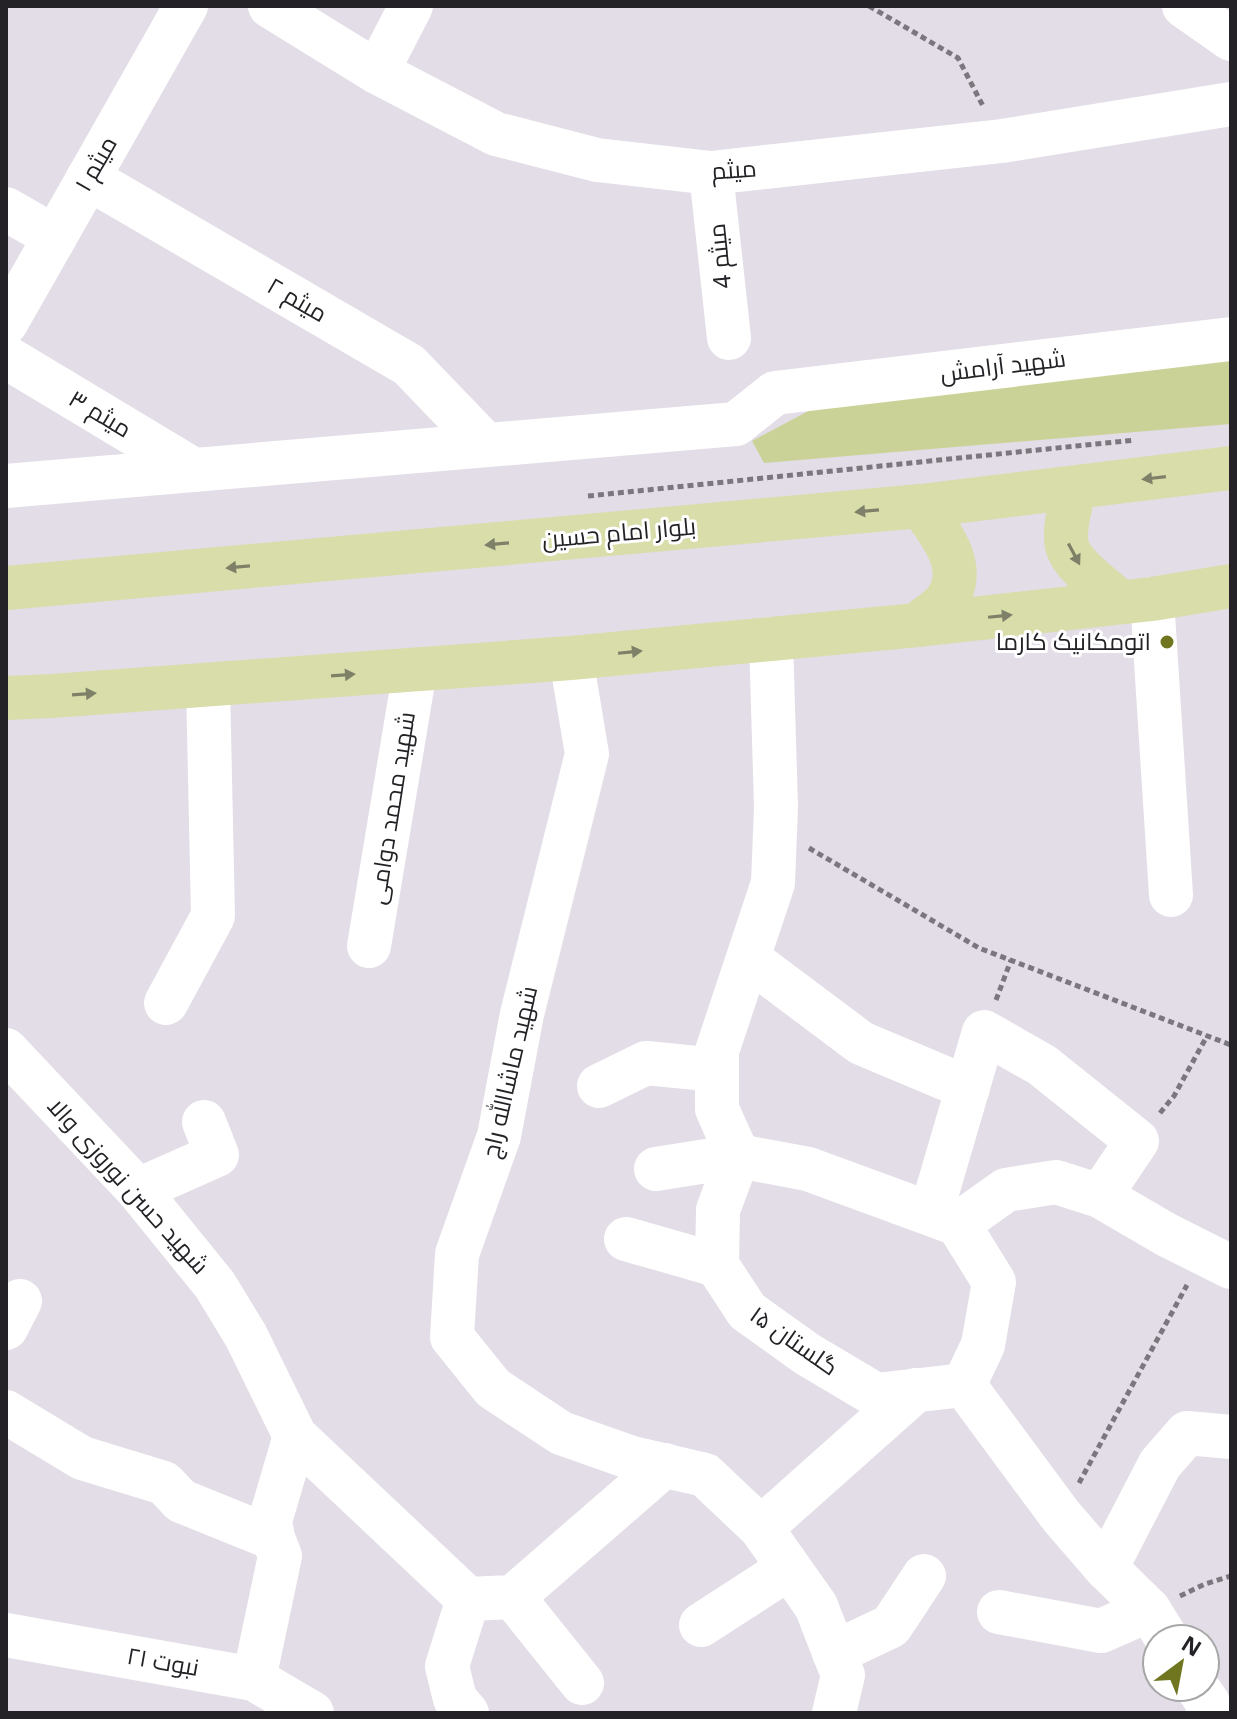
<svg xmlns="http://www.w3.org/2000/svg" width="1237" height="1719" viewBox="0 0 1237 1719" font-family="'Noto Sans',Cairo,sans-serif">
  <style>
    .green { fill: #cbd297 }
    .lines { fill: none; stroke-linecap: round; stroke-linejoin: round }
    .path { stroke: #7b777e; stroke-width: 5; stroke-dasharray: 6 4; stroke-linecap: butt }
    .minor { stroke: #fff; stroke-width: 44 }
    .major { stroke: #d8ddaa; stroke-width: 44 }
    .oneway { fill: #7e8068 }
    .poi-dot { fill: #70761f; stroke: #fff; stroke-width: 3 }
    .labels { text-anchor: middle; stroke-width: 6; stroke-linejoin: round; paint-order: stroke }
    .street-label { font-size: 24px; fill: #242226; stroke: #fff }
    .poi-label { font-size: 24px; fill: #242226; stroke: #fff; text-anchor: end }
  </style>
  <rect width="100%" height="100%" fill="#e3dde7"/>
  <!-- green -->
  <path class="green" d="M1231,360V424L764,463L752,441L814,408Z"/>
  <g class="lines">
    <!-- path -->
    <g class="path">
      <path d="M869,6L958,58L984,108"/>
      <path d="M588,496L1135,440"/>
      <path d="M809,848L979,948L1231,1045"/>
      <path d="M996,1000L1011,960"/>
      <path d="M1160,1113L1174,1096L1207,1036"/>
      <path d="M1079,1483L1187,1285"/>
      <path d="M1180,1596L1205,1584L1231,1576"/>
    </g>
    <!-- minor -->
    <g class="minor">
      <path d="M270,6L377,72L496,134L597,160L711,173L1002,141L1231,104"/>
      <path d="M1184,6L1231,39"/>
      <path d="M377,72L411,6"/>
      <path d="M711,173L729,338"/>
      <path d="M88,178L409,365L486,445"/>
      <path d="M6,209L55,237"/>
      <path d="M6,323L186,6"/>
      <path d="M6,357L194,470"/>
      <path d="M6,486L736,424L775,393L1231,339"/>
      <path d="M1152,599L1171,895"/>
      <path d="M771,639L776,807L773,883L717,1051V1109L738,1156L718,1210L717,1265L747,1311L807,1354L876,1395L964,1385L1061,1516L1106,1568L1149,1610L1167,1639"/>
      <path d="M571,658L587,754L522,1014L499,1136L457,1254L452,1337L493,1388L561,1433L632,1458L705,1475L761,1528L816,1606L843,1675L834,1713"/>
      <path d="M369,946L415,670"/>
      <path d="M749,959L861,1043L968,1088"/>
      <path d="M166,1003L213,916L208,685"/>
      <path d="M6,1050L138,1190L215,1285L246,1336L295,1436L468,1599L447,1666L455,1699L467,1713"/>
      <path d="M599,1086L646,1063L717,1070"/>
      <path d="M656,1169L738,1156L808,1169L958,1224L994,1282L983,1345L964,1385"/>
      <path d="M138,1190L217,1155L204,1122"/>
      <path d="M931,1213L984,1032L1042,1065L1137,1141L1100,1196"/>
      <path d="M958,1224L1006,1190L1056,1182L1100,1196L1167,1235L1231,1267"/>
      <path d="M626,1239L717,1265"/>
      <path d="M6,1328L20,1301"/>
      <path d="M6,1412L82,1458L164,1483L181,1501L273,1538"/>
      <path d="M761,1528L916,1390"/>
      <path d="M1106,1568L1160,1464L1187,1433L1231,1437"/>
      <path d="M513,1597L582,1683"/>
      <path d="M468,1599L513,1597L665,1465"/>
      <path d="M999,1612L1101,1631L1149,1610"/>
      <path d="M701,1625L789,1568"/>
      <path d="M6,1635L254,1679L312,1713"/>
      <path d="M834,1653L891,1626L924,1576"/>
      <path d="M254,1679L280,1556L273,1538L270,1521L295,1436"/>
      <path d="M1197,1687L1208,1703V1713"/>
    </g>
    <!-- major -->
    <g class="major">
      <path d="M1074,488C1071,506 1063,528 1067,546C1072,566 1105,588 1120,602"/>
      <path d="M6,588L921,506L1231,468"/>
      <path d="M917,625C926,617 940,609 947,599C969,566 939,532 921,506"/>
      <path d="M6,698L52,696L571,658L917,625L1152,599L1231,586"/>
    </g>
  </g>
  <!-- one-way arrows -->
  <defs><path id="oneway-solid" d="M-6-.8H1V-3.2L6.5 0L1 3.2V.8H-6Z" transform="scale(2)"/></defs>
  <g class="oneway">
    <use href="#oneway-solid" transform="translate(1154 478) rotate(173)"/>
    <use href="#oneway-solid" transform="translate(867 511) rotate(175)"/>
    <use href="#oneway-solid" transform="translate(497 544) rotate(175)"/>
    <use href="#oneway-solid" transform="translate(1074 554) rotate(62)"/>
    <use href="#oneway-solid" transform="translate(238 567) rotate(175)"/>
    <use href="#oneway-solid" transform="translate(1000 616) rotate(-6)"/>
    <use href="#oneway-solid" transform="translate(630 652) rotate(-6)"/>
    <use href="#oneway-solid" transform="translate(343 675) rotate(-4)"/>
    <use href="#oneway-solid" transform="translate(84 694) rotate(-4)"/>
  </g>
  <!-- markers -->
  <circle class="poi-dot" cx="1167" cy="642" r="8"/>
  <g class="labels">
    <!-- street labels -->
    <g class="street-label">
      <text transform="translate(96 164) rotate(-60)" y="8">میثم ۱</text>
      <text transform="translate(734 170) rotate(-4)" y="8">میثم</text>
      <text transform="translate(720 256) rotate(-96)" y="8">میثم 4</text>
      <text transform="translate(297 300) rotate(30)" y="8">میثم ۲</text>
      <text transform="translate(1003 366) rotate(-7)" y="8">شهید آرامش</text>
      <text transform="translate(100 414) rotate(31)" y="8">میثم ۳</text>
      <text transform="translate(619 533) rotate(-5)" y="8">بلوار امام حسین</text>
      <text transform="translate(392 808) rotate(-81)" y="8">شهید محمد دوامی</text>
      <text transform="translate(510 1072) rotate(-77)" y="8">شهید ماشاالله راج</text>
      <text transform="translate(128 1186) rotate(48)" y="8">شهید حسن نوروزی والا</text>
      <text transform="translate(794 1341) rotate(35)" y="8">گلستان ۱۵</text>
      <text transform="translate(163 1662) rotate(10)" y="8">نبوت ۲۱</text>
    </g>
    <!-- poi labels -->
    <g class="poi-label">
      <text x="1151" y="650">اتومکانیک کارما</text>
    </g>
  </g>
  <!-- border -->
  <rect width="1237" height="1719" fill="none" stroke="#242226" stroke-width="16"/>
  <!-- north arrow -->
  <g transform="translate(1181 1663) rotate(32)"><circle r="38" fill="#ffffff" stroke="#a7a7a8" stroke-width="2"/>
  <path d="M0-6L14 30L0 20L-14 30Z" fill="#70761f"/>
  <text y="-12" font-size="22" font-weight="bold" text-anchor="middle" fill="#242226">N</text>
  </g>
</svg>
